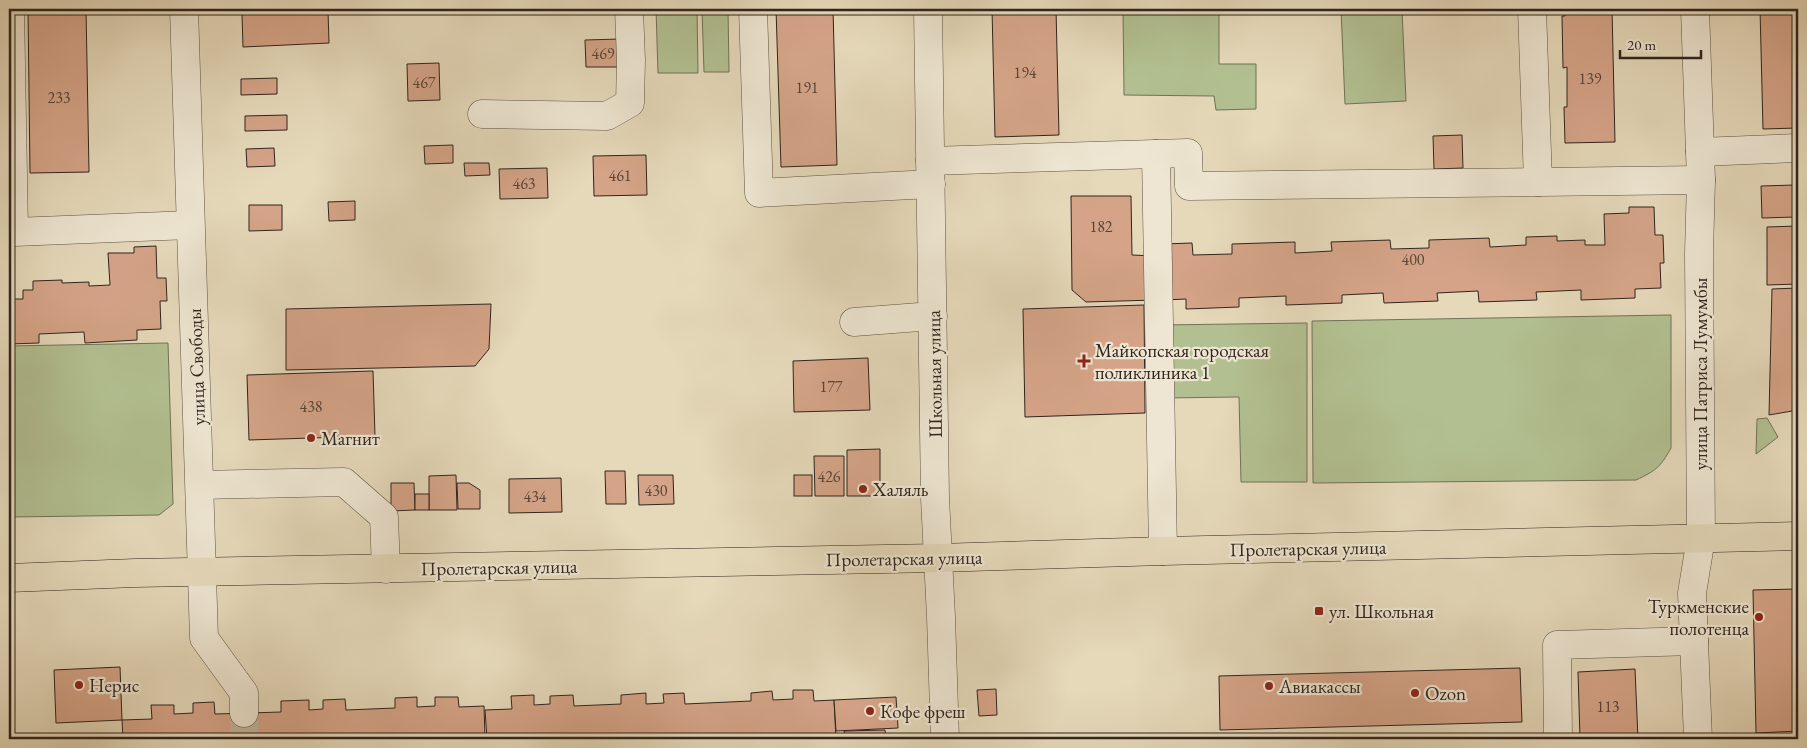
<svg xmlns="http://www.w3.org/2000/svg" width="1807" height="748" viewBox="0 0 1807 748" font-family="'EB Garamond',serif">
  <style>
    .green { fill: #b2c091; stroke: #717257 }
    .building { fill: #d5a488; stroke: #30241d }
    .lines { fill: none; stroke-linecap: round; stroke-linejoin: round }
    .minor-tunnel { stroke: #c1b59b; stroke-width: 28; stroke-dasharray: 28 14; stroke-linecap: butt }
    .minor-casing { stroke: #5d5144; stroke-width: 29 }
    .major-casing { stroke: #30241d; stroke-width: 29 }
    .minor { stroke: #eee6d2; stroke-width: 28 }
    .major { stroke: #e5d9ba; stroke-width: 28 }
    .poi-dot { fill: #8f2418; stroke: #eee6d2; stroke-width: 2 }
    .labels { text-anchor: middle; stroke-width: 4.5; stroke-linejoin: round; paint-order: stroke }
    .number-label { font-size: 16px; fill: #594438 }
    .poi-label { font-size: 19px; fill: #30241d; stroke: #eee6d2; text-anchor: start }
    .street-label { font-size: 19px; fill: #30241d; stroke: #eee6d2 }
  </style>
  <rect width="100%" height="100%" fill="#e5d9ba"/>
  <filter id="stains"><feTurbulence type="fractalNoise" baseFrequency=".004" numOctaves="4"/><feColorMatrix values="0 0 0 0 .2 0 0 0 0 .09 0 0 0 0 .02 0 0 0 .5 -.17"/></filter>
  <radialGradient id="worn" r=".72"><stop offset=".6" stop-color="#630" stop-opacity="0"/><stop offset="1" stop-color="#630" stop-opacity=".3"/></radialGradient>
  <!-- green -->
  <g class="green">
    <path d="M656,9H697L698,73H658Z"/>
    <path d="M702,9H728L729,72H704Z"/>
    <path d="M1123,9H1219V64H1256V109L1216,110L1214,96L1124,95Z"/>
    <path d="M1341,9H1402L1406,101L1345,104Z"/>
    <path d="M1671,315V448C1660,468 1655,471 1636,480L1313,483L1312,321Z"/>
    <path d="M1307,323V482H1241L1239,397L1164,398L1161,325Z"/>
    <path d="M168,343L173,504L159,515L9,517V346Z"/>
    <path d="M1767,418L1778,437L1756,454L1757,419Z"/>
  </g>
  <!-- building -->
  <g class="building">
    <path d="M28,9H86L89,172L30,173Z"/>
    <path d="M776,9H833L837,165L781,167Z"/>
    <path d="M992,9H1056L1059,135L995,137Z"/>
    <path d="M1565,9H1612L1615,142L1565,143L1564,107H1567V67L1563,68L1562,16H1565Z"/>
    <path d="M1760,9H1798V128L1763,129Z"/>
    <path d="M328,11L329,43L243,47L242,14Z"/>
    <path d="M620,39L621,67H586L585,40Z"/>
    <path d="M439,63L440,100L408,101L407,64Z"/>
    <path d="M277,78V94L241,95V79Z"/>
    <path d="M287,115V130L245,131V116Z"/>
    <path d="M1462,135L1463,168L1434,169L1433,136Z"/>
    <path d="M453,145V163L425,164L424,146Z"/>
    <path d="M274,148L275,166L247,167L246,149Z"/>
    <path d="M646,155L647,195L594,196L593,156Z"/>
    <path d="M464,163H489L490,175L465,176Z"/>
    <path d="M547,168L548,198L500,199L499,169Z"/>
    <path d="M1795,185L1796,217L1762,218L1761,186Z"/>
    <path d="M1071,196H1131L1132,255L1155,256V300L1086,302L1072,290Z"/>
    <path d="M355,201V220L329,221L328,202Z"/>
    <path d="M249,205H282V230L249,231Z"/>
    <path d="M1629,207H1654L1655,235H1663L1664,263H1660L1661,288L1635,289V298L1581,300V290L1536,292L1537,300L1479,302L1478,291L1437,293L1438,301L1384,303L1383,293L1342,295V303L1286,305V296L1239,298V307L1186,309V299L1164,300L1163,244L1192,243L1193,255L1232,254V244L1295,242V253L1332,251L1331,242L1390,240L1391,249L1429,248V240L1489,238L1490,247L1526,245V237L1557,236V241L1585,240V245H1605L1604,214L1629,213Z"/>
    <path d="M1798,226V284L1767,285V227Z"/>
    <path d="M156,246L157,278H166L167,301H160L161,329L137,330V340L85,343L84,332L39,334V343L9,344V299H23V290H33V281L62,280V283L89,282V286L110,285L108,253H134V247Z"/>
    <path d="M1798,288V410L1769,415L1772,289Z"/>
    <path d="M491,304L489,349L475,366L286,370V309Z"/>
    <path d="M1144,305L1145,413L1025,417L1023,309Z"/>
    <path d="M868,358L870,410L794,412L793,361Z"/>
    <path d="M373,371L375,436L249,440L247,375Z"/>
    <path d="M880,449V496H847V450Z"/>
    <path d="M814,456H844V496H815Z"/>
    <path d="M605,471H625L626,504H606Z"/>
    <path d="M456,475L457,510H429V476Z"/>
    <path d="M638,475H673L674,504L639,505Z"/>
    <rect x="794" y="475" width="18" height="21"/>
    <path d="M561,478L562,512L509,513V479Z"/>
    <path d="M391,483H414L415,510L391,511Z"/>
    <path d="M457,483H469L480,490V509H458Z"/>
    <rect x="415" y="494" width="14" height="16"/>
    <path d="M1798,589V731L1756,733L1753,590Z"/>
    <path d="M120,667L122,720L56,723L54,670Z"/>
    <path d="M1520,668L1522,722L1220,730L1219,676Z"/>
    <path d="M1635,669L1638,739H1580L1578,672Z"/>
    <path d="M996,689L997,715L979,716L977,690Z"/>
    <path d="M793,690H813L814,701L834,700L836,739H487L485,710L512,709L511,696L534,695V705L550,704V696L573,695L574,706L621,704V695L646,693V704L664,703L663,694L684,693L685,704L751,701V693L772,691L773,700L793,699Z"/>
    <path d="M417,697V707L435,706V697H458L459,707L484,706L485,739H123L122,720L152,719L151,705H174V714L193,713V703L214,702L215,714L281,712V701L309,700V710L323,709V700L345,699L346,710L395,708V698Z"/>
    <path d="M896,697L898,728L836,731L834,700Z"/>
    <path d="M885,730L886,739H845L844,731Z"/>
    <path d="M98,736V739H43Z"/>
  </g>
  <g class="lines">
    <!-- minor-tunnel -->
    <path class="minor-tunnel" d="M244,713L245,739"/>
    <defs>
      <g id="minor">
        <path d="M10,9L14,232L190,225"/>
        <path d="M184,9L204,638L244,693V713"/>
        <path d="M753,9L759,193L931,184"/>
        <path d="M928,9L935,498L941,617L945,739"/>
        <path d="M1532,9L1538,182L1701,180"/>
        <path d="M1695,9L1701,180L1699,253L1701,538L1692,593L1698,739"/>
        <path d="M482,114L607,116L630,103L631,60L629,9"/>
        <path d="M1700,152L1798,148"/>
        <path d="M1156,154L1163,551"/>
        <path d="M930,161L1188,153L1189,186L1538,182"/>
        <path d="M854,322L933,316"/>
        <path d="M200,485L344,482L384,517L386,569"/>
        <path d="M1558,739L1557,645L1694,641"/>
      </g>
      <path id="major" d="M9,578L135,573L938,558L1163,551L1798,536"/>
    </defs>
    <!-- minor casing -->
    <use href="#minor" class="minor-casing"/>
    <!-- major casing -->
    <use href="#major" class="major-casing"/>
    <!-- minor -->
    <use href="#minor" class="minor"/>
    <!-- major -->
    <use href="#major" class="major"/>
  </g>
  <!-- markers -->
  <g class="poi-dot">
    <path d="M1081.5 353.5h5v5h5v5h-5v5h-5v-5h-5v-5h5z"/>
    <circle cx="311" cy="438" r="5"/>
    <circle cx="863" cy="489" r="5"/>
    <rect x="1314" y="606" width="10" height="10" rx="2.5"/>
    <circle cx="1759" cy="617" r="5"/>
    <circle cx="79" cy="685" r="5"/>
    <circle cx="1269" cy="686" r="5"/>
    <circle cx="1415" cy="693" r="5"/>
    <circle cx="870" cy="711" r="5"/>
  </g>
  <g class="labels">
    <!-- number labels -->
    <g class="number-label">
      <text x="603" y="59">469</text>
      <text x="1025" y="78">194</text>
      <text x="1590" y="84">139</text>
      <text x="424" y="88">467</text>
      <text x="807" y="93">191</text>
      <text x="59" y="103">233</text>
      <text x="620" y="181">461</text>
      <text x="524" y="189">463</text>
      <text x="1101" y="232">182</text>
      <text x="1413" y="265">400</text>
      <text x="831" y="392">177</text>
      <text x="311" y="412">438</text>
      <text x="829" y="482">426</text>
      <text x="656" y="496">430</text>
      <text x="535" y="502">434</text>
      <text x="1608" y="712">113</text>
    </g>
    <!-- poi labels -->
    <g class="poi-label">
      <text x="1095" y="357">Майкопская городская<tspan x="1095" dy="22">поликлиника 1</tspan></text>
      <text x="321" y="445">Магнит</text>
      <text x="873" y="496">Халяль</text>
      <text x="1749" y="613" text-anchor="end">Туркменские<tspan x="1749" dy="22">полотенца</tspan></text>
      <text x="1329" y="618">ул. Школьная</text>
      <text x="89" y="692">Нерис</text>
      <text x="1279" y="693">Авиакассы</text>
      <text x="1425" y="700">Ozon</text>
      <text x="880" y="718">Кофе фреш</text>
    </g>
    <!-- street labels -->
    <g class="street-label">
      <text transform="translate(196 367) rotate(-92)" y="7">улица Свободы</text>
      <text transform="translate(934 374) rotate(-91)" y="7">Школьная улица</text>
      <text transform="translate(1700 374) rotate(-90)" y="7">улица Патриса Лумумбы</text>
      <text transform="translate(1308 548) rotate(-1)" y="7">Пролетарская улица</text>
      <text transform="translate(904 558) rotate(-1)" y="7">Пролетарская улица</text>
      <text transform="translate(499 567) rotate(-1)" y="7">Пролетарская улица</text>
    </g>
  </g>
  <!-- margin -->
  <rect width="1807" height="748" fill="none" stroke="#e5d9ba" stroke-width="30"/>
  <rect x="10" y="10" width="1787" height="728" fill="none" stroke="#30241d" stroke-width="2.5"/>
  <rect x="15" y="15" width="1777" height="718" fill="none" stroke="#30241d"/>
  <!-- scale -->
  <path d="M1620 50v8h81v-8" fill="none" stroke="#30241d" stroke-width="2.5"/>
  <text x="1627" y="50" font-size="15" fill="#30241d" stroke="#eee6d2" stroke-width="4" paint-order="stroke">20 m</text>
  <rect width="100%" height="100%" filter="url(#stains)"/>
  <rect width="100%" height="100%" fill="url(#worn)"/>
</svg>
